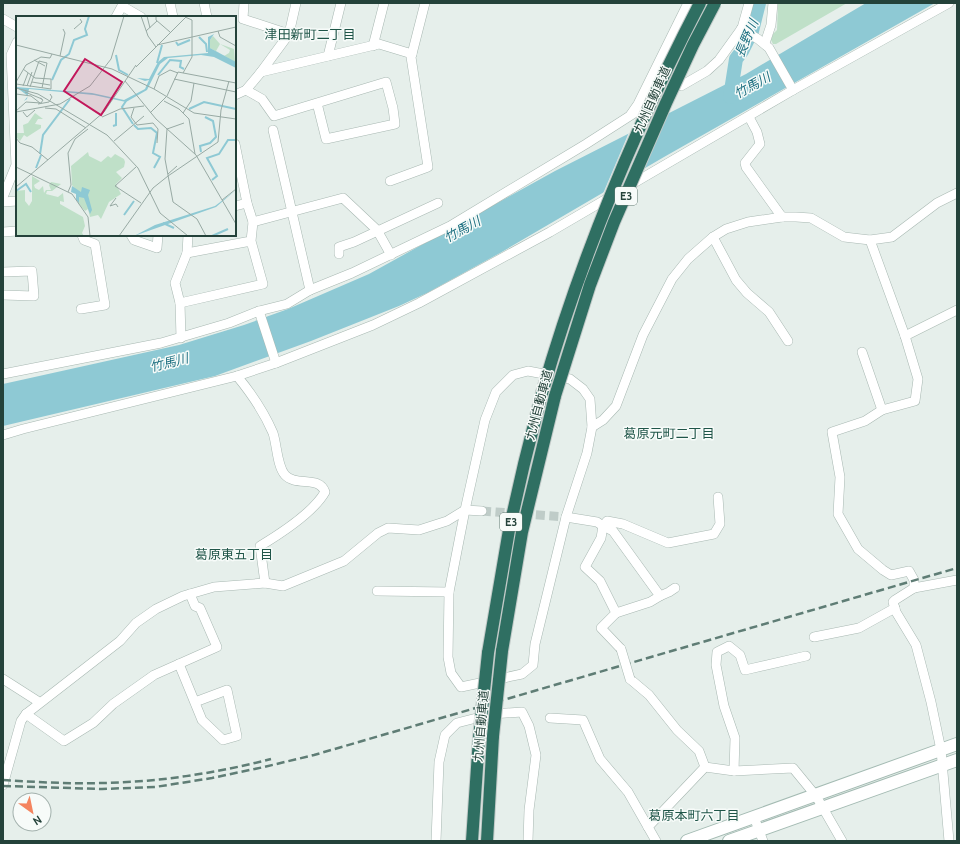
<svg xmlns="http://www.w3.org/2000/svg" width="960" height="844" viewBox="0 0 960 844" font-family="Cabin,'Noto Sans JP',sans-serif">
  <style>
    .green { fill: #bfe0c8 }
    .water { fill: #8ec9d4 }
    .pier { fill: #e6efeb }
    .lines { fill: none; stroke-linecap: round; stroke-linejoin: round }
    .river { stroke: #8ec9d4; stroke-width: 14 }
    .street-tunnel { stroke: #bfccc8; stroke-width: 9; stroke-dasharray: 9 4.5; stroke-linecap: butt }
    .street-casing { stroke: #a8b8b2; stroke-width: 10 }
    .secondary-casing { stroke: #a4bbb3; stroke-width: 14 }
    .highway-casing { stroke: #c2cac8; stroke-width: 14 }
    .street { stroke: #fff; stroke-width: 9 }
    .secondary { stroke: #fff; stroke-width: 12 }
    .highway { stroke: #2f6f62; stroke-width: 12 }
    .rail { stroke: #5f7d75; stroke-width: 2.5; stroke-dasharray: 8 4; stroke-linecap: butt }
    .street-bridge-casing { stroke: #a8b8b2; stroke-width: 10; stroke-linecap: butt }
    .highway-bridge-casing { stroke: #c2cac8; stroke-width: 14; stroke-linecap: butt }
    .street-bridge { stroke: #fff; stroke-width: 9 }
    .highway-bridge { stroke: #2f6f62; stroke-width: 12 }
    .labels { text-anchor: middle; stroke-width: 3; stroke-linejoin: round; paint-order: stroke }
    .shield { fill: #f7fbf9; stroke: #637a73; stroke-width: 1 }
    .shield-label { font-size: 11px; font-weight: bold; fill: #24423a }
    .street-label { font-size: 12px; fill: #24423a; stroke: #f7fbf9 }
    .neighbourhood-label { font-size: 13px; fill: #1f5548; stroke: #f7fbf9 }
    .water-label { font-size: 13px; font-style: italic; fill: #1c6f80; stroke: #f7fbf9 }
    .inset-river { fill: none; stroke: #8ec9d4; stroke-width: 2 }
    .inset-road { fill: none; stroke: #98aaa4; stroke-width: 1 }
    .view { fill: #c2185b; fill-opacity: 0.15; stroke: #c2185b; stroke-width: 2 }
    .inset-edge { fill: none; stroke: #24423a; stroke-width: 2 }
  </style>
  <rect width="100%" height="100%" fill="#e6efeb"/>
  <!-- green -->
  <path class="green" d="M778,3H847L776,44H773L771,40L773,34L777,30Z"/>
  <!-- water -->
  <path class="water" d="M866,3H935L664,157L500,253L427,293L399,306L311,341L215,376L3,426V384L179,345L244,325L288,309L369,274L555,171L746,74Z"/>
  <!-- pier -->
  <path class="pier" d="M669,110L641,173L602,196L630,130Z"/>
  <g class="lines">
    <!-- river -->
    <path class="river" d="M730,97L736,59L742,51L752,31L759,3"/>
    <!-- street-tunnel -->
    <path class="street-tunnel" d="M482,511L566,517"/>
    <defs>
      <g id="street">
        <path d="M170,3L173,17"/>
        <path d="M204,3L207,17"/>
        <path d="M244,3L243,19L289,34"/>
        <path d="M116,17L122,6L141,17"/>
        <path d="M3,19L17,27"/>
        <path d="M741,29L758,39L769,48L793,90"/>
        <path d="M765,43L771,25L773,3"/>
        <path d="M373,46L384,3"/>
        <path d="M328,56L341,3"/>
        <path d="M261,72L379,44L412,54L425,3"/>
        <path d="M681,86L707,71L719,60L742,28L749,3"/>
        <path d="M246,90L262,99L274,116L386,82L393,108L395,124L326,139L317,103"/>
        <path d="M235,95L246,90L261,72L289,34L296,3"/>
        <path d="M631,114L638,104L688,3"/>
        <path d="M749,117L757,132L760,144L745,163L746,167L782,217"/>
        <path d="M273,130L310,290"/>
        <path d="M235,144L247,203L253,222L343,198L377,230L391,255"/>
        <path d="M390,181L428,167L411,57L412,54"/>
        <path d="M3,197L16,165L11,55L17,42"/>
        <path d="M3,202L17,201"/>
        <path d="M235,206L247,203"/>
        <path d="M3,232L17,231"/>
        <path d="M131,235L134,240L157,248L158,235"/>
        <path d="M713,237L736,280L747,293L769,312L788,341"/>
        <path d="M870,240L905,336L918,379L915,401L882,410L865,421L832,432L840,477L838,514L858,549L883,570L891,575L909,571L914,580V588L895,600L893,602L896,612L916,645L931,702L941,750L949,841"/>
        <path d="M251,241L187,253L175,283L180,303L263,284L251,241L253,222"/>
        <path d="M187,253L188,235"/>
        <path d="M339,254V247L354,242L438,203"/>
        <path d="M3,272L32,271L34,296L3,295"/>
        <path d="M180,303L181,338"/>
        <path d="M81,309L105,305L95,244L84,240L82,235"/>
        <path d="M259,311L276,363"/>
        <path d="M905,336L957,310"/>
        <path d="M862,352L882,410"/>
        <path d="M528,371L570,379L583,389L590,399L592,427L587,453L566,517L535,644L533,665L522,674L461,687L451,673L448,657L449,592L465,510L485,420L496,392L513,375Z"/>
        <path d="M3,374L161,343L229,323L259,311L287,304L310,290L352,273L450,226L586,144L639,110"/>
        <path d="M237,376C251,393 264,412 273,433C277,445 277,466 285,475C296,487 319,475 325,492C313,513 280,534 260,546L265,583"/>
        <path d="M592,427L603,420L616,406L643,335L672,279L688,259L713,237L726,229L748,222L782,217H796L811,218L844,237L870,240L892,237L937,203L957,193"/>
        <path d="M3,435L23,429L237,376L276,363L373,325L419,303L550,232L793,90L949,3"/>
        <path d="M566,517L597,522L603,526L601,538L585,567L600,581L616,613L601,628L621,649"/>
        <path d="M914,588L957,580"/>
        <path d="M377,591L449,592"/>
        <path d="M660,596L669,592L675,588"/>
        <path d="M616,613L650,602L660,596L613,531L603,526L607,521L623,524L668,543L714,534L720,524L718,497"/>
        <path d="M814,637L859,628L895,608"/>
        <path d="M179,664L202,720L223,740L237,736L227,690L195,702"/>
        <path d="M3,679L39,702"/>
        <path d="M630,679L649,695L677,730L699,751L705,767L734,771L793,768L816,796L842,841"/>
        <path d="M26,714L64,741L93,723L113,704L154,675L217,647L200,608L195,606L190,594"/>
        <path d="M550,718L583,720L600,759L628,792L648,827"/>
        <path d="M734,771L735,738L724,706L716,665L717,652L729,646L740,655L745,670L806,656"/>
        <path d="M3,785L21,721L26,714L120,641L136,623L156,609L183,596L214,587L265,583L283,586L344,561L378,533L388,528L419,530L447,521L465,510L482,511"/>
        <path d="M754,817L763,841"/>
        <path d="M436,841L439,762L445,735L457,723L492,714L522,712L529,726L536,755L529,810L528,841"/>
        <path d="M656,841L648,827L705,767"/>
      </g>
      <g id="secondary">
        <path d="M687,841L957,744"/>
        <path d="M729,841L957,760"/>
      </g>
      <g id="highway">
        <path d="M502,651L522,532L555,396"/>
        <path d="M488,653L509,530L524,464L542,393"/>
        <path d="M472,841L479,738"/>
        <path d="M487,841L493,736"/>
      </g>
    </defs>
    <!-- street casing -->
    <use href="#street" class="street-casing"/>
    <!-- secondary casing -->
    <use href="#secondary" class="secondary-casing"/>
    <!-- highway casing -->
    <use href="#highway" class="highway-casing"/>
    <!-- street -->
    <use href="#street" class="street"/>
    <!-- secondary -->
    <use href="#secondary" class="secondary"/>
    <!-- highway -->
    <use href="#highway" class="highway"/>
    <!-- rail -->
    <g class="rail">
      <path d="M3,780C36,782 70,784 103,783C159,782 217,773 271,759"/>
      <path d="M3,786L102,789L155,787L212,778L264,767L314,755L957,568"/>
    </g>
    <defs>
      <path id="street-bridge" d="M621,649L630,679"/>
      <g id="highway-bridge">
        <path d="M542,393C581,257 635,128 700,3"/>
        <path d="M555,396L590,285L614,222L666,103L693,45L715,3"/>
        <path d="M493,736L502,651"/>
        <path d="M479,738L488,653"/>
      </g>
    </defs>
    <!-- street-bridge casing -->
    <use href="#street-bridge" class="street-bridge-casing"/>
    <!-- highway-bridge casing -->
    <use href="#highway-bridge" class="highway-bridge-casing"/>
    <!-- street-bridge -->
    <use href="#street-bridge" class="street-bridge"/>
    <!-- highway-bridge -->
    <use href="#highway-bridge" class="highway-bridge"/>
  </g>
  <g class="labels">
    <!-- shield labels -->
    <g class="shield">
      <rect x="615" y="187" width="22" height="18" rx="3"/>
      <rect x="500" y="513" width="22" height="18" rx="3"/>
    </g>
    <g class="shield-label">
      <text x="626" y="200">E3</text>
      <text x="511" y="526">E3</text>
    </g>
    <!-- street labels -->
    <g class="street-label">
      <text transform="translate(652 100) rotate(-66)" y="4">九州自動車道</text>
      <text transform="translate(539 405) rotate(-75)" y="4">九州自動車道</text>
      <text transform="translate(481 726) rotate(-85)" y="4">九州自動車道</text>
    </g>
    <!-- neighbourhood labels -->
    <g class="neighbourhood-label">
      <text x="310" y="39">津田新町二丁目</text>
      <text x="669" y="438">葛原元町二丁目</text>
      <text x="234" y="559">葛原東五丁目</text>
      <text x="694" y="820">葛原本町六丁目</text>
    </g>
    <!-- water labels -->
    <g class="water-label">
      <text transform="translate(746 38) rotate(-67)" y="5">長野川</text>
      <text transform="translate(752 85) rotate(-29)" y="5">竹馬川</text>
      <text transform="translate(462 229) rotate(-29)" y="5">竹馬川</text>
      <text transform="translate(169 362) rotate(-14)" y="5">竹馬川</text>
    </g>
  </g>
  <!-- overview -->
  <g transform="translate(16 16)">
    <rect width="220" height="220" fill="#e6efeb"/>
    <path d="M197,20L204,28L218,33L219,46L194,32V24ZM204,28L214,34L213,37L208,40L200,35ZM19,97L27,103H22L19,108L25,109V112L11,121L8,119L4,125L1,122V117H8L7,109L12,107ZM72,136L73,140L85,146L92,140L95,142L99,138L108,143L109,146L108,151L100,156L106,162L100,168L105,178L93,186L85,203L82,199L74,201L72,193L69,195L62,187L63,178L56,169L55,150ZM16,160L24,165L18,169L19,172L23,174L27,170L28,177L30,174H35L33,169L35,166L45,168L36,175H31L30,178L42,181L47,177L48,186L44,185V188L67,201L69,210L66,217L68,220H0V175L9,174V185L13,190L16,185Z" fill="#bfe0c8" fill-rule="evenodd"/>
    <path d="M198,18L194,24V32L220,46V52L198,41L185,39L152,42L144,48L131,74L110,86L78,79L13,73L11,83L8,85L12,80L0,71L76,77L108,84L129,73L133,64L129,65L121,62L133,63L142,46L148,41L192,37V21ZM56,170L65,176L66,171L74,174L72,179L76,194L74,198L68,182L63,181V187L60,184V178L55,176ZM220,174L200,191L118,220L139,209L199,190Z" fill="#8ec9d4"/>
    <path class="inset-river" d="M183,21L190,28L191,36M160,26L162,29L174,24M100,39L103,54L112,59M141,47L146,29M142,59L154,44L165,45L164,51L168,53M36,64L45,44L53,38L58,24L71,19L69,13L73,0M110,85L106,91L117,108M173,93L188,86L220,93M118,109L122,113L135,112L141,117L137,137L144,141L138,152M97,110L100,109V97M185,136L184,130L194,127L200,121L197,105L189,101M24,138L27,119L54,83M20,152L25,139M196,164L201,160L191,142L203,138L212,124H220M0,175L10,168L15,176M108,199L118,185M147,207L158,212M196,220L212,213"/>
    <path class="inset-road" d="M125,0L132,20L140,31M131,0L134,12M140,0V4L154,16M58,13L66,6L64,3M130,15L141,5M202,15L204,21L220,30M0,29L96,53L138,73L178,97L220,103M141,29L220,11M44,40L49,17L47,13M18,44L29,50M120,51L171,0M167,57L176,41V4L169,1M158,63L220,76M109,65L140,103L180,139L220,208M0,66L10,49L25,41L34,42L36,38M16,66L34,69M0,68L35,73V63L19,62L7,53M7,70L12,57M11,70L16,56M14,71L23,45L31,47L26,72M0,72L22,78L91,119L122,152L144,197L172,220M138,73L143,60L154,54L162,57M9,76L26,83M0,78L15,80L24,87M148,85L163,93L173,103L179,138M22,88L33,86L36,81L34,78M29,92L40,93L70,112M118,92L115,101L121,109L137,107L142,113L141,127M0,95L10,86L25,87L27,84L24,82M0,96L44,88L74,70L95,43L108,0M7,96L11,101L19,94M134,97L151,80L162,56L220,67M167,97L175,85L178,67M86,101L104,93L128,90M151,113L168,107M151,113L149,143L157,186L181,203L190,220M0,122L4,127L16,131L32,144M98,125L128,100M0,151L56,178L72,201L74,220M120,151L99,170L125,187M152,158L161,150M152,160L202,126L205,94L213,65M0,171L88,96L120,49M52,176L55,169L52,137L59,123L72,113M100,182L94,190L100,188L102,191M206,184L220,173M103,220L137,172L152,160"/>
    <path class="view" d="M69,43L106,66L85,99L48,75Z"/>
    <rect width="220" height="220" class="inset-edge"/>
  </g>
  <!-- border -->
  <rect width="960" height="844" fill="none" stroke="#24423a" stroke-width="8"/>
  <!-- north arrow -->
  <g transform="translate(32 812) rotate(147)"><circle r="19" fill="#f7fbf9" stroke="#a3b1ad"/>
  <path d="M0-3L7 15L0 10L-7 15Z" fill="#f4845f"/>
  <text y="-6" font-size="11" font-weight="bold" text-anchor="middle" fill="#24423a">N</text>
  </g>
</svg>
